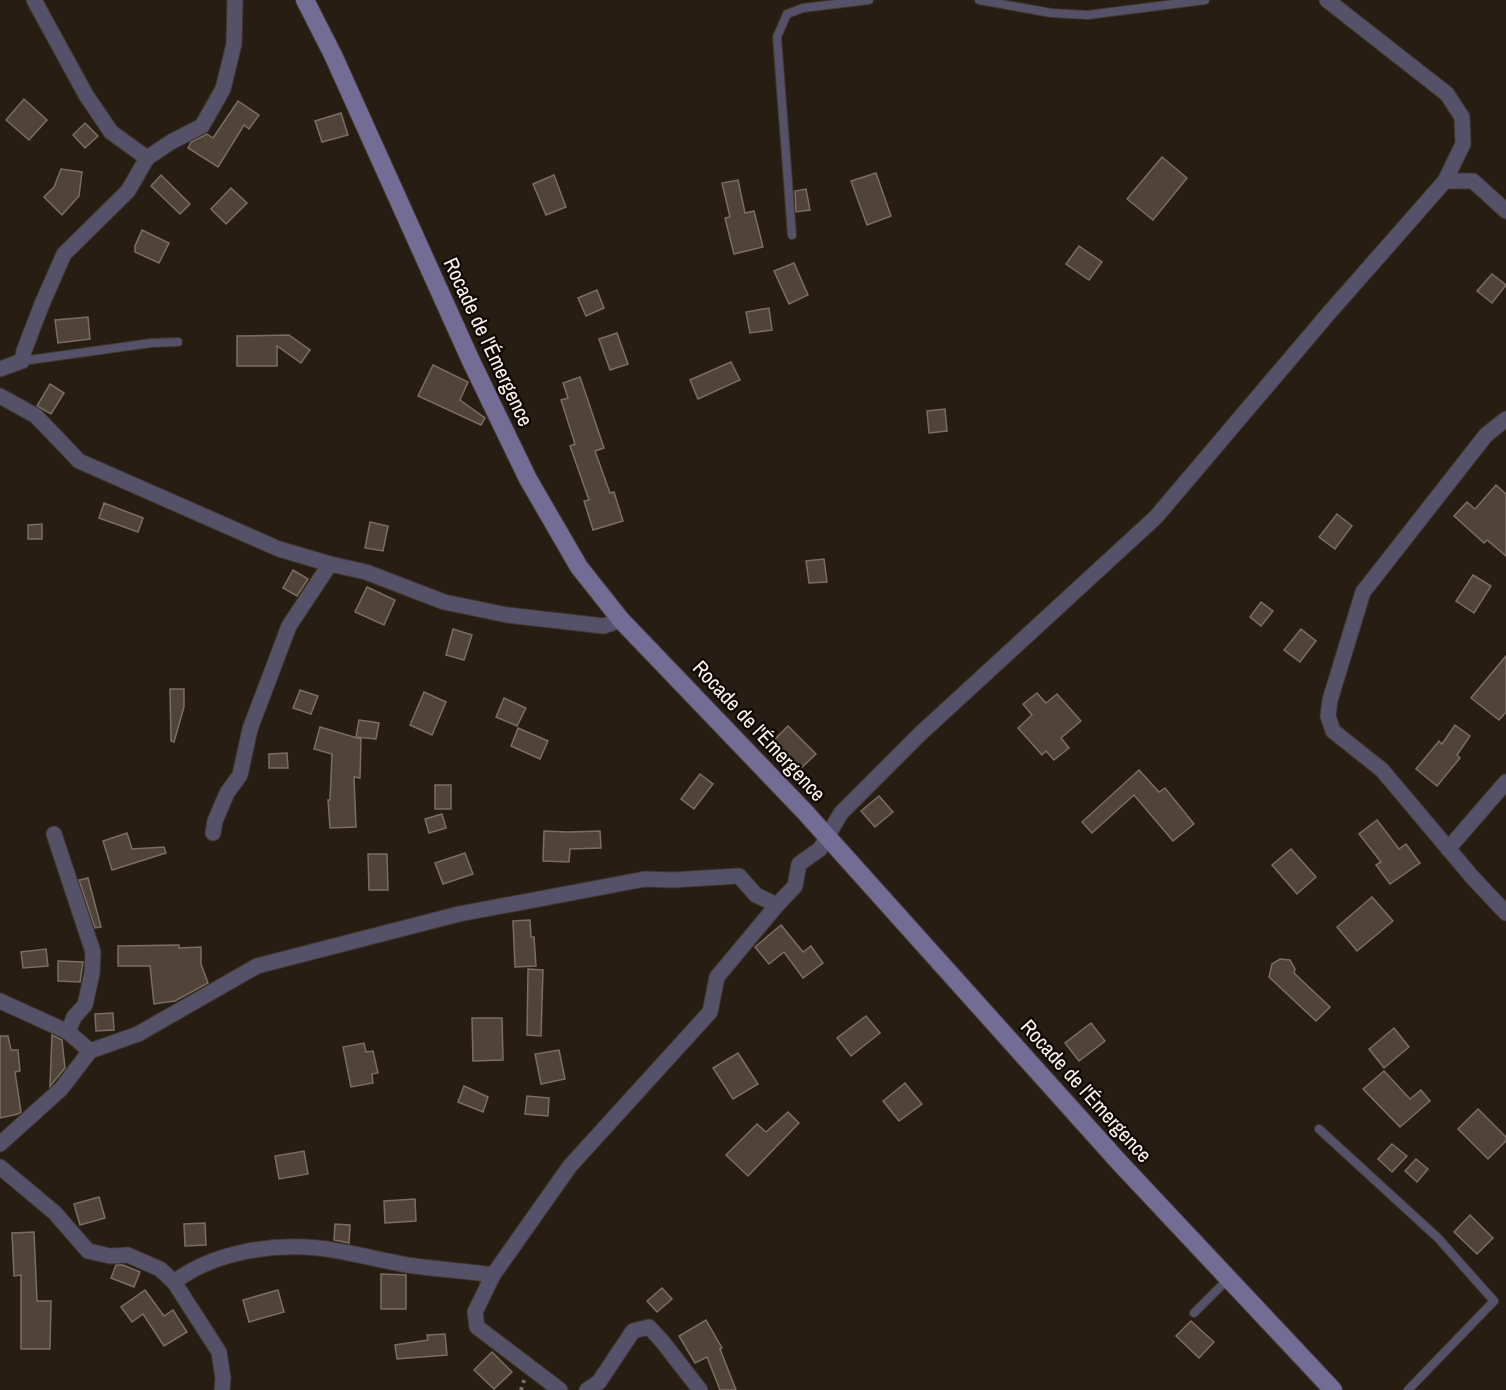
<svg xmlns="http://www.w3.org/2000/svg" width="1506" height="1390" viewBox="0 0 1506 1390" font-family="'Archivo Narrow',sans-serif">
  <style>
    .building { fill: #504439; stroke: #7b6d62; stroke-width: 1.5 }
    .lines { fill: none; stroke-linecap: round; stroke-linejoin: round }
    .lane-casing { stroke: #40372d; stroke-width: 10 }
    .street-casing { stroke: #40372d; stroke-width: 17 }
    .secondary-casing { stroke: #40372d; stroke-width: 20 }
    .path { stroke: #797067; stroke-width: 4; stroke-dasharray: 3 4.5; stroke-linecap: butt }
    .lane { stroke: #555169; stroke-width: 8 }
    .street { stroke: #555169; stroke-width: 15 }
    .secondary { stroke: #736c94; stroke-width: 18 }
    .labels { text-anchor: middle; stroke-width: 4.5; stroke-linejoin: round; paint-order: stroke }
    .street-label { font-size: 21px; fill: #fbf3ec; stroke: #0d0805 }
  </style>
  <rect width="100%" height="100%" fill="#271d13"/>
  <!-- building -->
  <g class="building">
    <path d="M24,99L47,120L29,140L6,120Z"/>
    <path d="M238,101L259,115L249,129L244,125L218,167L188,148L191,142L207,134L213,138Z"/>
    <path d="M341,113L348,135L322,142L315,121Z"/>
    <path d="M85,123L98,136L85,148L73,135Z"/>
    <path d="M1162,157L1187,178L1153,220L1127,199Z"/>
    <path d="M61,169L82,172L79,196L62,215L44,197L54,187Z"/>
    <path d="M876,173L891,216L867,225L851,181Z"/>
    <path d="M161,175L190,204L180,214L151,186Z"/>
    <path d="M554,175L566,207L546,215L533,184Z"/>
    <path d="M738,180L745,213L754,211L763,247L734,254L725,218L730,217L722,183Z"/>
    <path d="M231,188L247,203L226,224L211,209Z"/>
    <path d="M806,189L810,210L796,212L795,191Z"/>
    <path d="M142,230L169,243L159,263L135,252V246Z"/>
    <path d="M1079,246L1102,262L1089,280L1066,264Z"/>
    <path d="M794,263L808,295L789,304L774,271Z"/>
    <path d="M1492,274L1506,285L1492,303L1477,291Z"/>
    <path d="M597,290L604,308L586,316L578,298Z"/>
    <path d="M769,308L772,330L750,333L746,312Z"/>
    <path d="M88,317L90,339L58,343L55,320Z"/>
    <path d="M617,333L628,364L610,370L599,339Z"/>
    <path d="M289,335L310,350L301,363L277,346V366H237V336Z"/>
    <path d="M731,362L740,380L698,399L690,380Z"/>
    <path d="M433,365L468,382L460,400L485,418L481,425L418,396Z"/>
    <path d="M580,377L604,448L595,451L610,493L614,492L623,521L593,530L584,501L589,500L570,446L575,444L561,400L568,398L563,383Z"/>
    <path d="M50,384L64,393L51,414L37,406Z"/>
    <path d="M945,409L947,431L929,433L927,411Z"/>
    <path d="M1496,485L1506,494V556L1487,540L1484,543L1454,516L1467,502L1475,509Z"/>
    <path d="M104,503L143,518L138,532L99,518Z"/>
    <path d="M1337,514L1352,526L1335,549L1319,537Z"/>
    <path d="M370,522L388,526L383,551L365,548Z"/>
    <path d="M42,524V539H28V525Z"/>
    <path d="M824,559L827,582L809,583L806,561Z"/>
    <path d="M293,570L308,579L297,596L283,588Z"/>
    <path d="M1473,575L1491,586L1474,613L1456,601Z"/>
    <path d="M367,587L395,600L384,625L355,612Z"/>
    <path d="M1261,602L1273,611L1261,626L1250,617Z"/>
    <path d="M453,629L472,635L464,660L446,655Z"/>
    <path d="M1301,629L1316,641L1300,662L1284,650Z"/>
    <path d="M1506,656V712L1499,720L1471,698Z"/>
    <path d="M170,689H184V707L174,742L171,741Z"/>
    <path d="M300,690L318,696L311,714L293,708Z"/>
    <path d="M424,692L446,702L432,735L410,725Z"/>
    <path d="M1037,693L1046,703L1057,694L1081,721L1061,738L1069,748L1054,760L1046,751L1042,755L1018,728L1032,715L1023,704Z"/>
    <path d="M504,698L526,708L517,726L496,717Z"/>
    <path d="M359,720L379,723L376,739L356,737Z"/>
    <path d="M1455,725L1470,736L1457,755L1460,758L1437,786L1416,769L1439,741L1442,744Z"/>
    <path d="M788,726L816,754L799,770L771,743Z"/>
    <path d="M320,727L361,739L360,778L354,777L356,827L330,828L328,800H330L332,754L314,749Z"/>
    <path d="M518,728L548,741L540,759L511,746Z"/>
    <path d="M287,753L288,768H269V754Z"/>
    <path d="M1139,770L1159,792L1165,788L1194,824L1173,841L1134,795L1092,833L1082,822Z"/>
    <path d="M700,774L713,784L694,809L681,799Z"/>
    <rect x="435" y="785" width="16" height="24"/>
    <path d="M879,796L893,812L875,827L861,811Z"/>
    <path d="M442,814L446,828L429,833L425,819Z"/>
    <path d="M1377,820L1399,849L1406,844L1420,863L1390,884L1376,865L1381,862L1359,834Z"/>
    <path d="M544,831L568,832L600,831L601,848L570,849L569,862L543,861Z"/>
    <path d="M127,833L132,849L164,847L166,853L112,870L103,841Z"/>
    <path d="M1291,849L1316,877L1297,894L1272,865Z"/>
    <path d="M465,853L473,874L443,884L435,863Z"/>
    <path d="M368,854H387L388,890H369Z"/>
    <path d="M88,878L101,927L95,928L79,880Z"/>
    <path d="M1372,897L1393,921L1357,951L1337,927Z"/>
    <path d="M530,920L531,937H534L536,966L515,967L513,921Z"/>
    <path d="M781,925L803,952L811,946L823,963L803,978L784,952L769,964L755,947Z"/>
    <path d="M179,945V948L201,947V964L208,983L175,1001L154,1004L150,966H118V946Z"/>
    <path d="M46,949L48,966L23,968L21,952Z"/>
    <path d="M1280,959L1290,960L1295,969L1294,973L1330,1007L1316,1021L1269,977L1272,964Z"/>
    <path d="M58,961L83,962L80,982L58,981Z"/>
    <path d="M528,969L543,970L541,1036L527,1035Z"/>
    <path d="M113,1013L114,1030L96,1031L95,1014Z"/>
    <path d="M866,1016L880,1033L851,1056L837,1038Z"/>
    <path d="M472,1018H502L503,1060L473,1061Z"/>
    <path d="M1091,1023L1105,1041L1079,1061L1065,1043Z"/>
    <path d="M1394,1028L1409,1047L1384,1068L1369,1049Z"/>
    <path d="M52,1035L62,1040L65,1068L50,1086Z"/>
    <path d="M0,1036H8L11,1050H18L20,1071L15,1072L21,1112L18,1114L0,1118Z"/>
    <path d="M364,1043L366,1052L373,1051L378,1073L372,1074L373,1083L351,1087L343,1047Z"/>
    <path d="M559,1050L565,1079L541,1084L535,1054Z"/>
    <path d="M738,1053L758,1084L733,1099L713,1068Z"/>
    <path d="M1384,1071L1410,1099L1421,1090L1430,1101L1400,1127L1363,1089Z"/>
    <path d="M905,1083L922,1104L899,1121L883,1101Z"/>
    <path d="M464,1086L488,1097L483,1112L458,1102Z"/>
    <path d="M527,1096L549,1098L548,1116L525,1114Z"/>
    <path d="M1478,1109L1506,1137V1141L1488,1159L1458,1129Z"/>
    <path d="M788,1112L799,1123L748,1176L726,1155L757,1124L766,1132Z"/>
    <path d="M1392,1144L1407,1156L1392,1172L1378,1159Z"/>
    <path d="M304,1151L308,1174L279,1179L275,1156Z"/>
    <path d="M1416,1159L1428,1169L1417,1182L1405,1171Z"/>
    <path d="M99,1197L105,1218L80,1225L74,1204Z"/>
    <path d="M415,1199L416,1221L385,1223L384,1201Z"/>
    <path d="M1470,1215L1493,1238L1477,1254L1454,1232Z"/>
    <path d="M205,1223L206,1245L185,1246L184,1224Z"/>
    <path d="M335,1224L350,1225L349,1243L334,1240Z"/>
    <path d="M34,1232L37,1301H51L50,1349H21V1275L14,1276L12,1233Z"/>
    <path d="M116,1265H123L140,1272L134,1287L111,1278Z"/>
    <path d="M381,1274L406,1275V1309H381Z"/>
    <path d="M662,1288L672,1299L657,1312L647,1301Z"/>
    <path d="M145,1290L164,1316L173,1310L187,1332L164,1346L143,1314L132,1322L121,1307Z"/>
    <path d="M278,1290L284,1312L249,1322L243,1300Z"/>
    <path d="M706,1320L722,1348L720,1349L736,1390H720L707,1357L695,1363L679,1336Z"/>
    <path d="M1191,1321L1214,1342L1199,1358L1176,1336Z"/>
    <path d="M445,1334L447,1355L397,1359L395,1345L428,1340L427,1335Z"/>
    <path d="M492,1352L512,1372L494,1389L474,1370Z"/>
  </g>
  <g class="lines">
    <defs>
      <g id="lane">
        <path d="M979,0L1051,13L1088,15L1205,0"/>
        <path d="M792,235L777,37L787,14L803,8L869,0"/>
        <path d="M22,361L151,343L178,342"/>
        <path d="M1319,1129L1438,1238L1494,1301L1408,1390"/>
        <path d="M1194,1313L1228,1279"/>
      </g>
      <g id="street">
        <path d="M34,0L86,95L111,132L147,158L171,142L202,126L223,89L234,44L235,0"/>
        <path d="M1327,0L1447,94L1462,117L1463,144L1445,181"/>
        <path d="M0,369L22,361L24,351L42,304L64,254L128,191L147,158"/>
        <path d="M0,396L36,416L79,461L279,549L330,564L366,572L444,602L507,615L604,626L621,620"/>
        <path d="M1506,419L1486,435L1363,592L1330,700L1328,716L1333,731L1382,770L1473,878L1506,913"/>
        <path d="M213,833L215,821L227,793L240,775L250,729L289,626L330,564"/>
        <path d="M54,834L93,952L92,973L85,1005L74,1017L68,1032"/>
        <path d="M1448,849L1506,782"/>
        <path d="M0,1001L68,1032L90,1051L138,1034L257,966L459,914L645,879L672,880L739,876L756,895L777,905"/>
        <path d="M0,1144L61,1089L90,1051"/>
        <path d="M0,1167L55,1213L88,1251L110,1256L128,1255L160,1269L174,1282L219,1352L223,1378L222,1390"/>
        <path d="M174,1282C212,1253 270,1243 318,1248C347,1251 378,1260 407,1265C436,1269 465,1271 493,1275"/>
        <path d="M560,1390L477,1327L475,1312L493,1275L570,1166L710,1012L717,977L777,905L795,886L799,864L820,849L841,813L920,734L1156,517L1329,313L1445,181H1473L1506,211"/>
        <path d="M587,1390L599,1382L633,1331L649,1327L662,1341L700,1390"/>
      </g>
      <path id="secondary" d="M305,0L333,55L471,361L528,479L579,567L621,620L805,812L1119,1162L1333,1390"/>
    </defs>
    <!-- lane casing -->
    <use href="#lane" class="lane-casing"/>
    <!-- street casing -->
    <use href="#street" class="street-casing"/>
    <!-- secondary casing -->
    <use href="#secondary" class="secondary-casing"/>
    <!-- path -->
    <path class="path" d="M521,1390L524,1380"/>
    <!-- lane -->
    <use href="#lane" class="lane"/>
    <!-- street -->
    <use href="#street" class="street"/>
    <!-- secondary -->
    <use href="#secondary" class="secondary"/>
  </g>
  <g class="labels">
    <!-- street labels -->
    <g class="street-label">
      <text transform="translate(488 342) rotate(65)" y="7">Rocade de l'Émergence</text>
      <text transform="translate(759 731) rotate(47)" y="7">Rocade de l'Émergence</text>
      <text transform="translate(1086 1091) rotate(48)" y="7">Rocade de l'Émergence</text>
    </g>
  </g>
</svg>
